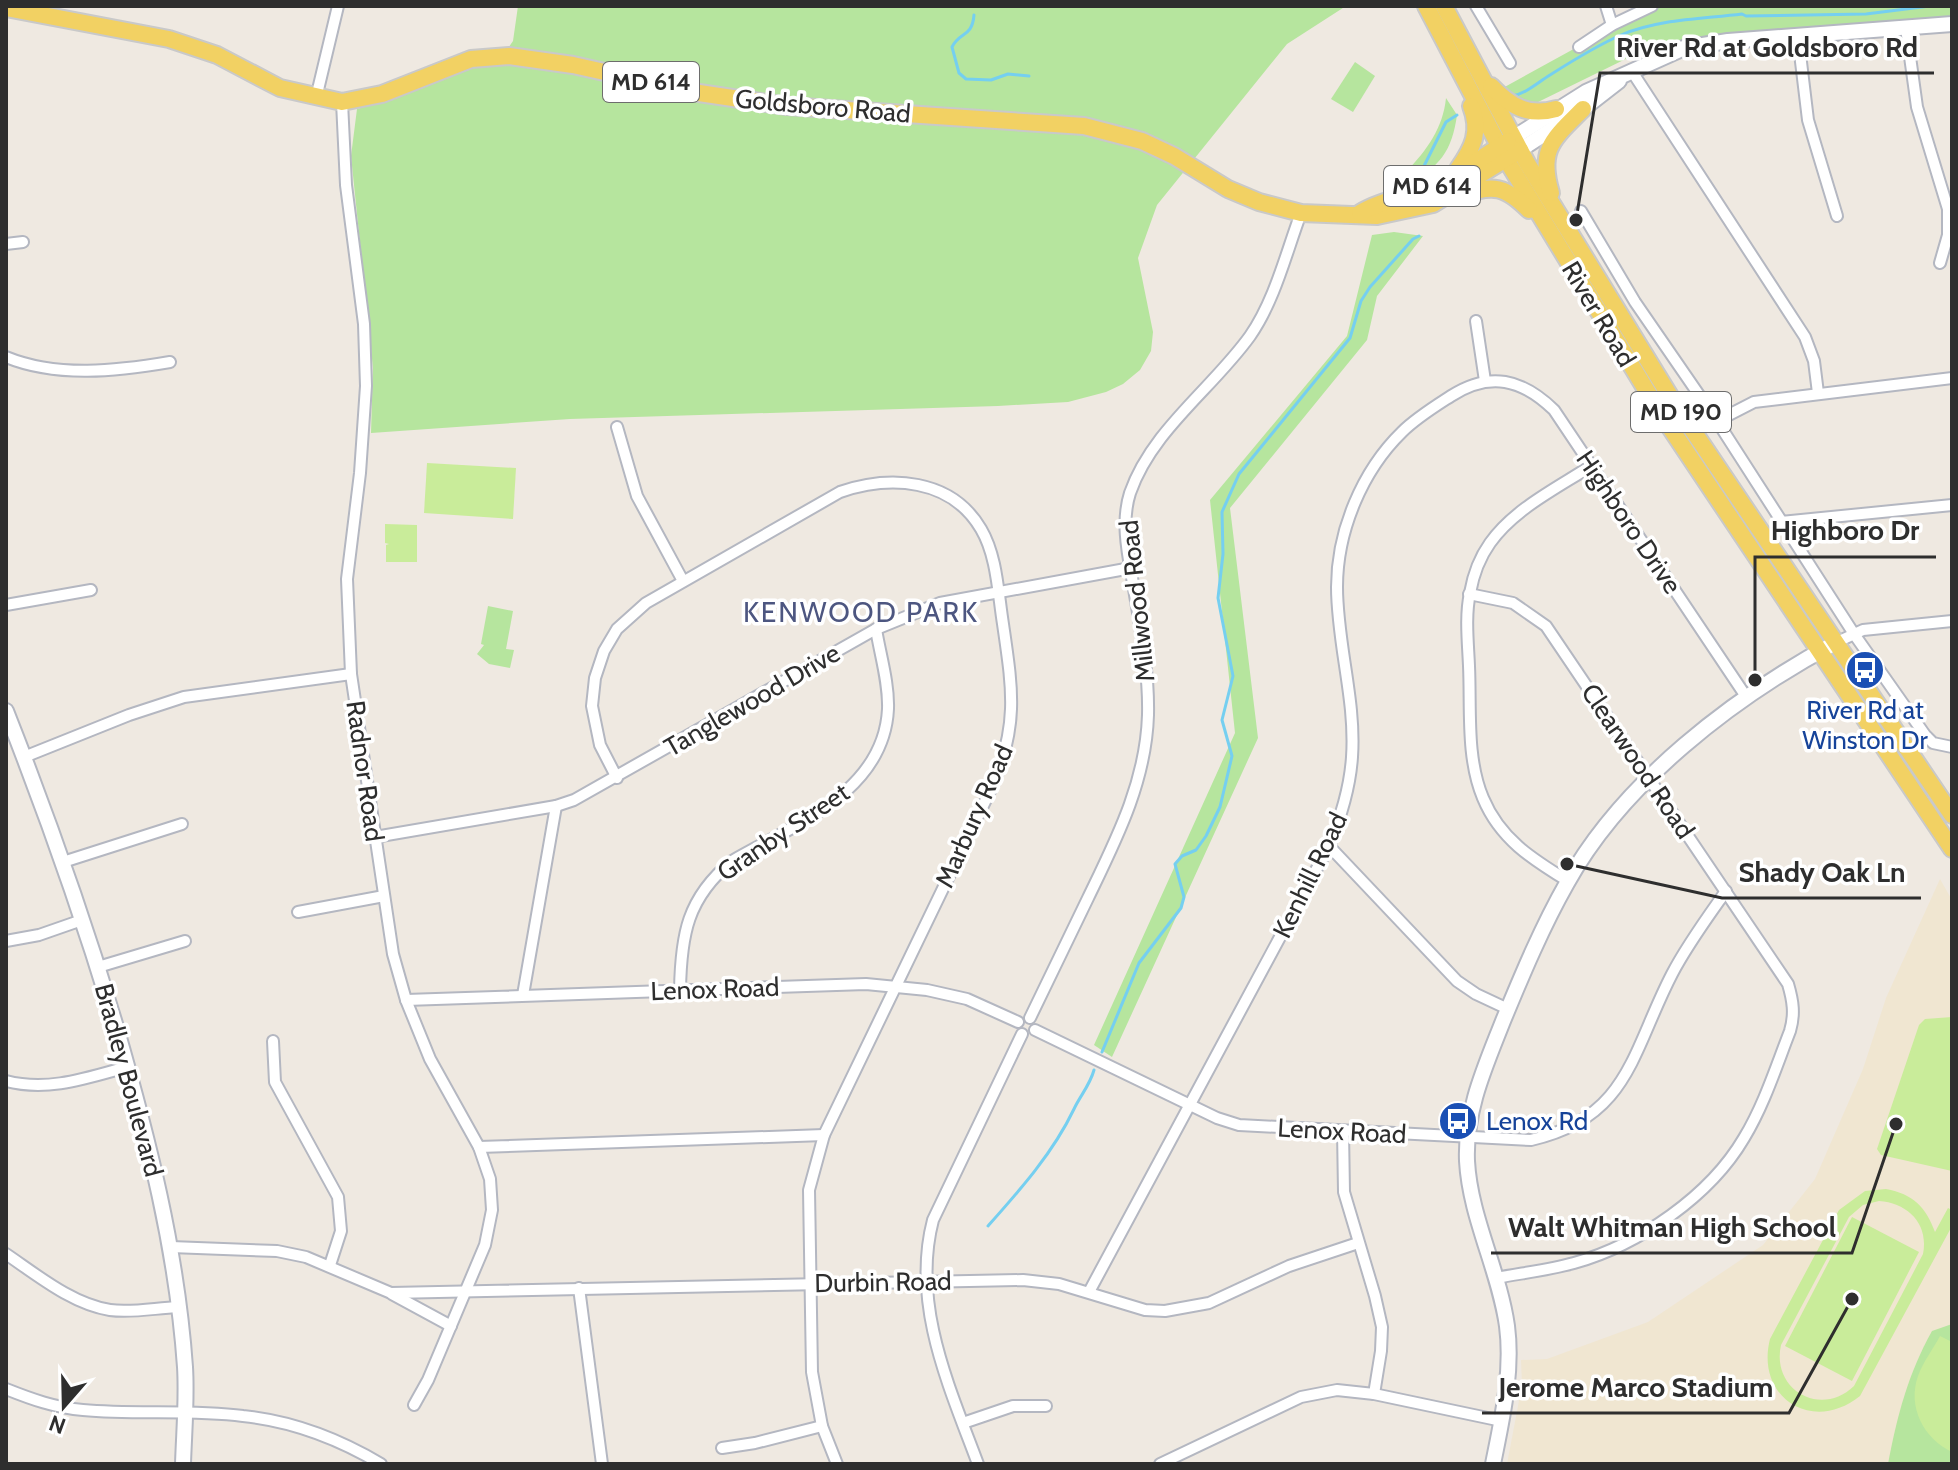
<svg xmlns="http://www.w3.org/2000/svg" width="1958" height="1470" viewBox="0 0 1958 1470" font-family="Cabin,sans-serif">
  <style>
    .education { fill: #f0e6d1 }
    .green { fill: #b6e59e }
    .pitch { fill: #c9ec9a; fill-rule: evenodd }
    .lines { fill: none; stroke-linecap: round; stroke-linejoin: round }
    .stream { stroke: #75cff0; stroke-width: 3 }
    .street-casing { stroke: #b4b7c1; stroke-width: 14 }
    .secondary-casing { stroke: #b4b7c1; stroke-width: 18 }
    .primary-casing { stroke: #c9c9c9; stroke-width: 20 }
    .street { stroke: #fff; stroke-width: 10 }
    .secondary { stroke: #fff; stroke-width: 14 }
    .primary { stroke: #f2d163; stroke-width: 16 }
    .labels { text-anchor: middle; stroke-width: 7; stroke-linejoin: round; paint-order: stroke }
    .shield { fill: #fff; stroke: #6d6d6d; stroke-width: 2 }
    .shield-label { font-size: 24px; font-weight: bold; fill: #2e2e2e }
    .street-label { font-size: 26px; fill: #2e2e2e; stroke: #fff }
    .transit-label { font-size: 26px; fill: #164399; stroke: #fff }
    .neighbourhood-label { font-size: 28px; letter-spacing: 2px; fill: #4d5680; stroke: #fff }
    .leader { fill: none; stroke: #2e2e2e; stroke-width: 3 }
    .callout-dot { fill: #2e2e2e; stroke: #fff; stroke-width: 3 }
    .callout-label { font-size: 28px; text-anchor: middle; font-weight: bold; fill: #2e2e2e; stroke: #fff; stroke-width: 7; stroke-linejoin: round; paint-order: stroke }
  </style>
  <rect width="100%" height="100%" fill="#efe9e1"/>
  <!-- education -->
  <path class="education" d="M1940,879L1952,900V1464H1507L1522,1385L1521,1360L1547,1359L1648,1322L1763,1245L1815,1179L1863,1069L1886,998Z"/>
  <!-- green -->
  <g class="green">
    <path d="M518,6H1346L1287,44L1157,205L1138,258L1153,332L1151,351L1140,370L1123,384L1106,392L1068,402L998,406L570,419L371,433L373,368L351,156L357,109L381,102L458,70L498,63L513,41Z"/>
    <path d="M1652,6H1952V21L1717,34L1642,51L1534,104L1517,102L1501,89Z"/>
    <path d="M1355,62L1375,76L1353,112L1331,99Z"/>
    <path d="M1446,98L1457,115C1452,151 1440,167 1407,184L1406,172C1427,150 1443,128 1446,98Z"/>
    <path d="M1394,232L1423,236L1377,296L1367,340L1230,508L1258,738L1112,1057L1094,1045L1235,733L1210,500L1347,336L1372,235Z"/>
    <path d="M488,606L513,611L506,649L514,650L510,668L489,664L477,654L484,645L481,644Z"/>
    <path d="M1952,1324V1464H1888C1897,1416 1908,1374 1932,1331Z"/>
  </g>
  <!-- pitch -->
  <g class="pitch">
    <path d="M427,463L516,468L513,519L424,513Z"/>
    <path d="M385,524L417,525V562H386V545L389,544L385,543Z"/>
    <path d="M1952,1017V1171L1881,1155L1877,1149L1919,1025L1925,1019Z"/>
    <path d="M1886,1189C1913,1194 1926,1207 1935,1232L1948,1208L1952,1210V1226L1860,1396C1813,1434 1755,1398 1770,1339L1839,1210L1865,1191ZM1879,1201C1908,1203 1929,1224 1923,1254L1854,1386C1821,1418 1771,1390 1781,1345L1849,1217L1863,1205Z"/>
    <path d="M1852,1217L1919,1252L1852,1381L1785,1346Z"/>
    <path d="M1940,1336L1952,1342V1452C1924,1439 1907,1407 1918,1376C1923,1362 1933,1349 1940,1336Z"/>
  </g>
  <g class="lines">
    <!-- stream -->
    <g class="stream">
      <path d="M974,15C972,38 960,31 952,47L959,73L966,79L991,80L1008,74L1029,76"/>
      <path d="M1512,96C1527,93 1537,83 1550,75C1572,61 1596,46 1621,35C1659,19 1702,19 1742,14L1746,16L1866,14L1930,6"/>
      <path d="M1423,168L1446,122L1457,115"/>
      <path d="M1102,1052L1139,963L1181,908L1184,897L1175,864L1182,856L1196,850L1206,836L1220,807L1232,756L1222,720L1233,676L1218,598L1223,554L1222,512L1239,474L1350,338L1361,301L1370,287L1413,239L1419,236"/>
      <path d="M988,1226C1020,1190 1053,1153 1074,1109C1080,1096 1090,1085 1094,1070"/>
    </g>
    <defs>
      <g id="street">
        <path d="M1476,6L1510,63"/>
        <path d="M1606,6L1612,25"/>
        <path d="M1906,28L1917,107L1948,209V235L1940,263"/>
        <path d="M1798,37L1808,120L1837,216"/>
        <path d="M1579,47L1612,25L1652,6"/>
        <path d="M1631,70L1805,337L1814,361L1818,393"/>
        <path d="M316,98L338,6"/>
        <path d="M342,102L346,185L364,324L366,386L360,473L347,579L351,674L393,954L406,1000L430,1059L479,1147L490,1179L492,1210L485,1245L428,1380L414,1405"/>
        <path d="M1581,211L1635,302L1717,421L1854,634L1925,735L1933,743L1952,747"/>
        <path d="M6,244L23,242"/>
        <path d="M1476,321L1485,381"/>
        <path d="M6,357C57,378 117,371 170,362"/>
        <path d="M1717,421L1754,402L1952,378"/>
        <path d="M617,427L637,496L683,581"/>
        <path d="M1781,522L1952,505"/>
        <path d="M1469,594L1513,603L1546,626L1788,984C1793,1001 1795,1014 1790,1031C1776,1067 1764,1105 1744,1138C1710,1196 1639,1245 1574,1263C1549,1270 1522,1273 1496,1278"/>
        <path d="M6,605L91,590"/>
        <path d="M1835,643L1863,630L1952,621"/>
        <path d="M24,757L129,715L184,697L351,674"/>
        <path d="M617,778L600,745L592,706L595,678L604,651L617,629L646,603L840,492C890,475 951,478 981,529C997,556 998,593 1003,624C1012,687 1019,723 993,785L824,1135L809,1190L812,1372L822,1426L837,1464"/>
        <path d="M375,837L556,806L574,800L876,629L940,603L1131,568"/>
        <path d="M1329,846L1457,981L1476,994L1508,1009"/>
        <path d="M63,862L182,824"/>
        <path d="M1568,881C1532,859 1500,839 1483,798C1466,758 1471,708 1469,666C1468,642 1465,616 1470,593C1473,576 1480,557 1490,543C1514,509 1557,488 1591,466"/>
        <path d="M298,912L384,896"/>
        <path d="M6,941L39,935L82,920"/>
        <path d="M98,967L185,941"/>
        <path d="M680,990C681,935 687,898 732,861C794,825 884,792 888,709C889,683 880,654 876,629"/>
        <path d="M523,995L556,806"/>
        <path d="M406,1000L866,984L927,990L967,999L1018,1022"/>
        <path d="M1030,1018C1049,978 1069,938 1088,898C1116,840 1146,782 1148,715C1149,673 1141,631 1134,589C1129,559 1120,524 1130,493C1152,430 1212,389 1250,336C1275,300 1286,253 1301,213"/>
        <path d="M1035,1030L1217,1118L1239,1125L1531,1140C1629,1118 1632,1051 1672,974C1687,945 1707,918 1726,891"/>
        <path d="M273,1041L275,1082L338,1197L341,1231L330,1265"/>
        <path d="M6,1081C48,1092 87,1078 127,1067"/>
        <path d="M1343,1131L1344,1192L1375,1296L1382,1327L1381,1351L1374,1394"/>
        <path d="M479,1147L824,1135"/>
        <path d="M171,1247L277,1251L306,1257L391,1293L1023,1280L1059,1284L1145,1310L1165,1311L1209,1303L1289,1266L1358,1243"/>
        <path d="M6,1254C37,1275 72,1304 110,1310C132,1313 155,1308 178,1307"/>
        <path d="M579,1288L602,1464"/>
        <path d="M1089,1292L1329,846C1341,817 1350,788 1352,757C1356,700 1337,644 1337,587C1337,531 1362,471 1402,432C1416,418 1434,407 1451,396C1490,371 1522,379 1554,410L1747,698"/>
        <path d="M392,1294L451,1326"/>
        <path d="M6,1389C31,1399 56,1408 83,1410C136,1415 190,1409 243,1416C292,1421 339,1439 381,1464"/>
        <path d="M963,1423L1013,1406H1046"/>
        <path d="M722,1448L755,1443L822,1426"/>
        <path d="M978,1464C949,1386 911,1304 933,1220L1022,1034"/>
        <path d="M1160,1464L1301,1397L1337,1390L1374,1394L1502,1421"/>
      </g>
      <g id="secondary">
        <path d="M1513,138L1586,92L1684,48L1728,41L1952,24"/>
        <path d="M1520,150L1583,109L1619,81"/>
        <path d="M6,711C47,815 84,920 116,1027C148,1138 177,1251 185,1367C187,1399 184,1432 183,1464"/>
        <path d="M1493,1464C1502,1419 1513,1372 1507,1326C1499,1270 1470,1217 1467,1161C1465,1110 1485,1067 1503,1021C1522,975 1542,927 1567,883C1623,782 1734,697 1835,643"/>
      </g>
      <g id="primary">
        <path d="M1426,6L1506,159L1659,411L1952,849"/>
        <path d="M1444,6L1527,163L1673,401L1952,815"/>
        <path d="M6,8L169,39L217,55L280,88L342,102L382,94L471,59L509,56L573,65L699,93L787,106L1084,126L1142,141L1174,156L1228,189L1259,202L1301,213L1377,216L1433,204L1520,150"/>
        <path d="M1491,86C1510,106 1528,117 1556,109"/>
        <path d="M1458,169C1473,148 1481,132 1471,106"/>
        <path d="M1551,193C1538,149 1553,139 1583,109"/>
        <path d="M1461,195C1494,184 1505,186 1529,210"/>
        <path d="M1360,213C1381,200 1408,197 1431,187C1459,175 1483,156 1508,141"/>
      </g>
    </defs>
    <!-- street casing -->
    <use href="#street" class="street-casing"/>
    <!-- secondary casing -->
    <use href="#secondary" class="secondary-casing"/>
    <!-- primary casing -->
    <use href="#primary" class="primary-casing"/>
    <!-- street -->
    <use href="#street" class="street"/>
    <!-- secondary -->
    <use href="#secondary" class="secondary"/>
    <!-- primary -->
    <use href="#primary" class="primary"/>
  </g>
  <!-- icons -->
  <defs>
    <symbol id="bus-disc" viewBox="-11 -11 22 22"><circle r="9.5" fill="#1a4fb4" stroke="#fff"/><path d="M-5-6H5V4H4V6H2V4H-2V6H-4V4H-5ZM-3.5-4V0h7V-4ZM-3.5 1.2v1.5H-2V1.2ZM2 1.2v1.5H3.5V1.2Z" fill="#fff"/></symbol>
  </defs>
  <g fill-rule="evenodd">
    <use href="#bus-disc" x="1843" y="648" width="44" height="44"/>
    <use href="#bus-disc" x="1436" y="1099" width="44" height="44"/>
  </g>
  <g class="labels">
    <!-- shield labels -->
    <g class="shield">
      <rect x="603" y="62" width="96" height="40" rx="6"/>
      <rect x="1384" y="166" width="96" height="40" rx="6"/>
      <rect x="1631" y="392" width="100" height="40" rx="6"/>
    </g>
    <g class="shield-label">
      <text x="651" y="90">MD 614</text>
      <text x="1432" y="194">MD 614</text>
      <text x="1681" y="420">MD 190</text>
    </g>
    <!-- street labels -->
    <g class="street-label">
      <text transform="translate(823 106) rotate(5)" y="9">Goldsboro Road</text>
      <text transform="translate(1599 314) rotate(59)" y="9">River Road</text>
      <text transform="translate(1629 522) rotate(56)" y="9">Highboro Drive</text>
      <text transform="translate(1137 601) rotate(-96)" y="9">Millwood Road</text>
      <text transform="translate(752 700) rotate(-30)" y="9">Tanglewood Drive</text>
      <text transform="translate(1638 761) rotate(56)" y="9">Clearwood Road</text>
      <text transform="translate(365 771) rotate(82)" y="9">Radnor Road</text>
      <text transform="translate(974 816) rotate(-66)" y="9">Marbury Road</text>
      <text transform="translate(783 832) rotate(-34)" y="9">Granby Street</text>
      <text transform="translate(1310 875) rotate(-64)" y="9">Kenhill Road</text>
      <text transform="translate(715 989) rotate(-2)" y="9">Lenox Road</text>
      <text transform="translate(129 1080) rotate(75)" y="9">Bradley Boulevard</text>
      <text transform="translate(1342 1131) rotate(3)" y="9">Lenox Road</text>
      <text transform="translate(883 1282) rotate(-1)" y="9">Durbin Road</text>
    </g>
    <!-- transit labels -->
    <g class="transit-label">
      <text x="1865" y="719">River Rd at<tspan x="1865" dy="30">Winston Dr</tspan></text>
      <text x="1486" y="1130" text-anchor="start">Lenox Rd</text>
    </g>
    <!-- neighbourhood labels -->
    <g class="neighbourhood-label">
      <text x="861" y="622">KENWOOD PARK</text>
    </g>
  </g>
  <!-- callouts -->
  <path class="leader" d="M1576 220L1600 73H1934M1755 680L1755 557H1936M1567 864L1722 898H1921M1896 1124L1852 1253H1491M1852 1299L1789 1413H1482"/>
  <g class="callout-dot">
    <circle cx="1576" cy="220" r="8"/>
    <circle cx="1755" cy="680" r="8"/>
    <circle cx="1567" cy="864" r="8"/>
    <circle cx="1896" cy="1124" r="8"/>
    <circle cx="1852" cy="1299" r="8"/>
  </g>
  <g class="callout-label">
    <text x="1767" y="57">River Rd at Goldsboro Rd</text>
    <text x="1845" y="540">Highboro Dr</text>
    <text x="1822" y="882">Shady Oak Ln</text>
    <text x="1672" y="1237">Walt Whitman High School</text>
    <text x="1636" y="1397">Jerome Marco Stadium</text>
  </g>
  <!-- border -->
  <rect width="1958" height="1470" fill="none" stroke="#2e2e2e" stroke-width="16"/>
  <!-- north arrow -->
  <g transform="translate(64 1406) rotate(200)" stroke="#ffffff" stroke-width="6" paint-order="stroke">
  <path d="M0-6L14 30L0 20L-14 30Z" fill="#2e2e2e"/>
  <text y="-12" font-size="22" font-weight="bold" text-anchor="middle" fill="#2e2e2e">N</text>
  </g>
</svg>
